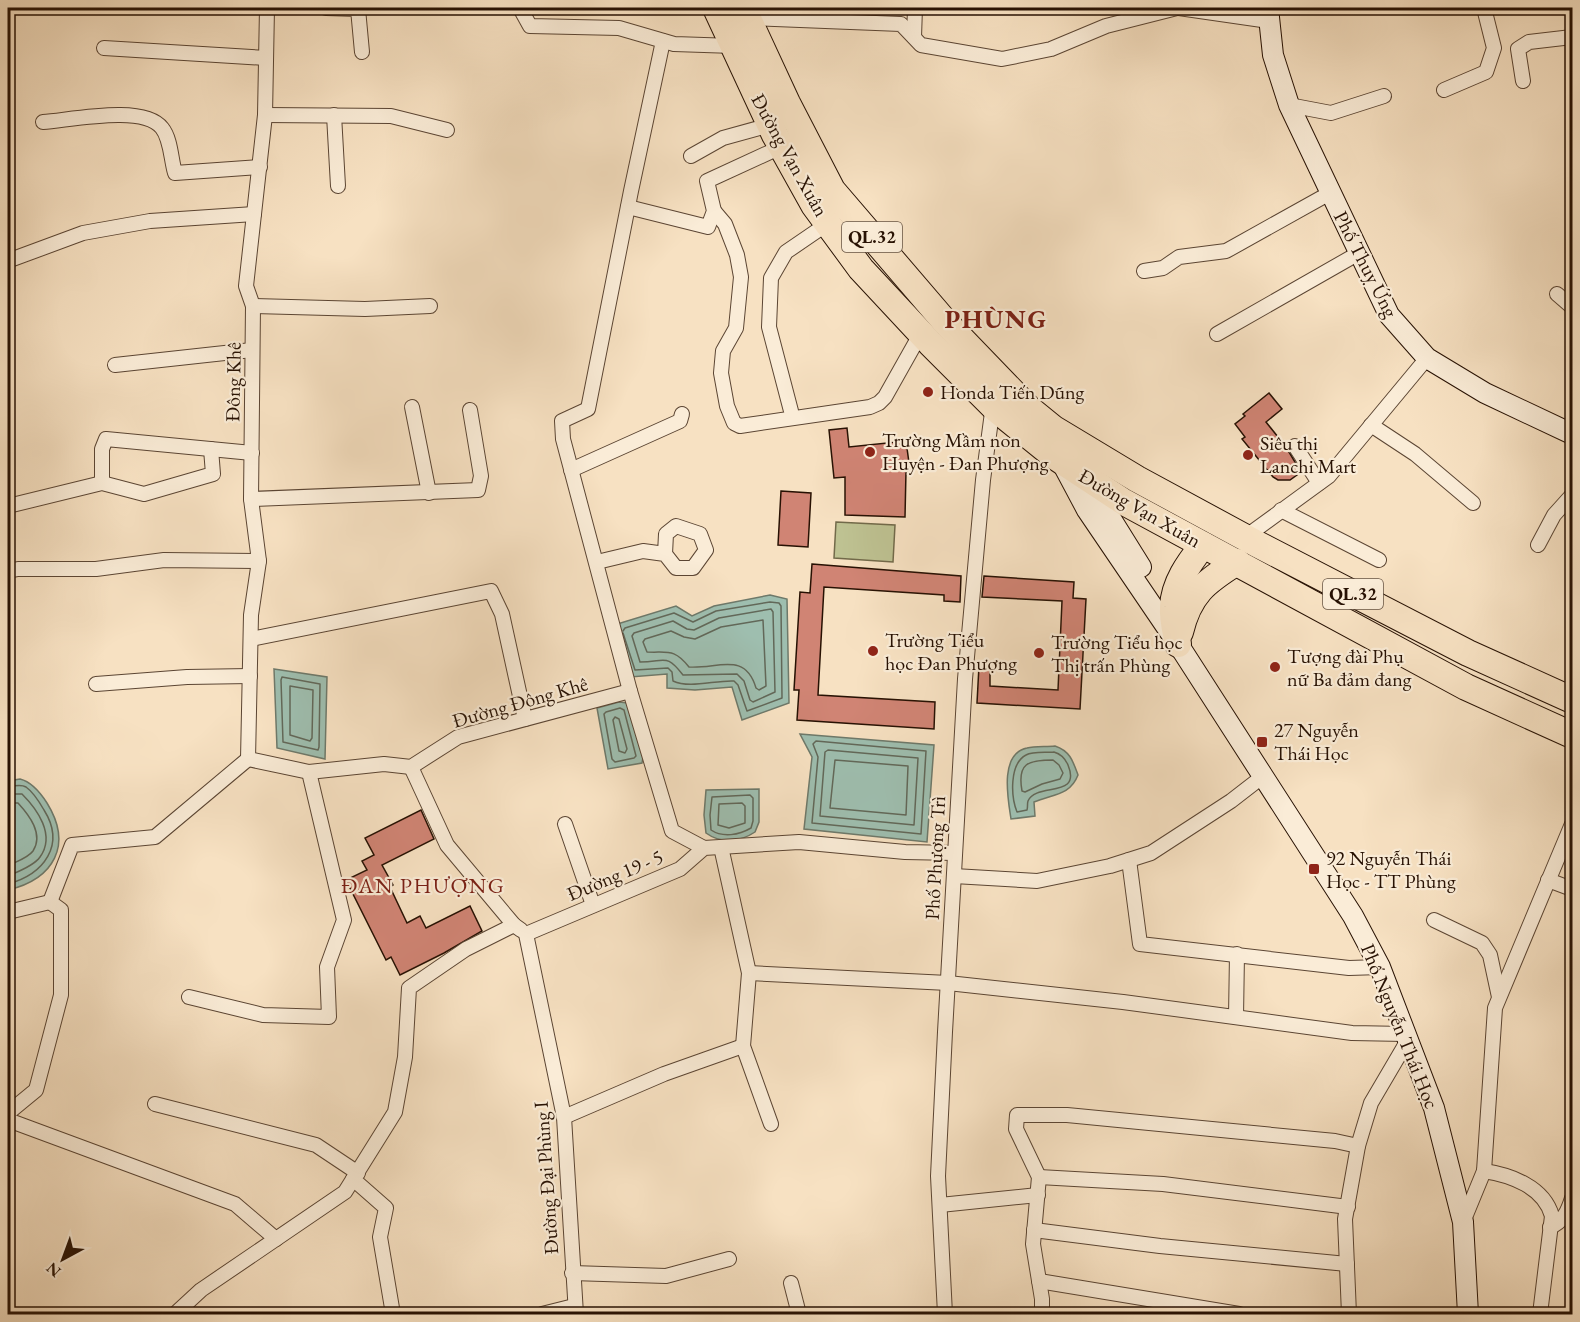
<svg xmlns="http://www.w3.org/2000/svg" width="1580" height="1322" viewBox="0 0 1580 1322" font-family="'EB Garamond',serif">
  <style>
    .green { fill: #bec292; stroke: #726a4a; stroke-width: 1.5 }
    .water { fill: #9ebeaf; stroke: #6e796a; stroke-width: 1.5 }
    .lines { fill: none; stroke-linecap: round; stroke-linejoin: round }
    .shore { stroke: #626859; stroke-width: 1.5 }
    .building { fill: #d08474; stroke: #271103; stroke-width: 1.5 }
    .street-casing { stroke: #5b4533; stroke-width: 16 }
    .secondary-casing { stroke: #271103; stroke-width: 22 }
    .highway-casing { stroke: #271103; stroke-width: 28 }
    .street { stroke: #faecd7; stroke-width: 14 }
    .secondary { stroke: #faecd7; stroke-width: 20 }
    .highway { stroke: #f7e1c2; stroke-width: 26 }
    .poi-dot { fill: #8f2418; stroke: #faecd7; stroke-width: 2 }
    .labels { text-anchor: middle; stroke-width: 4.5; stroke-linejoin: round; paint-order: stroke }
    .shield { fill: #faecd7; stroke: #665343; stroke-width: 1.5 }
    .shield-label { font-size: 18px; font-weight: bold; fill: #271103 }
    .street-label { font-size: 20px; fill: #271103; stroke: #faecd7 }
    .poi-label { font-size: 20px; fill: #271103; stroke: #faecd7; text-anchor: start }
    .quarter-label { font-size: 22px; letter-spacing: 1.5px; fill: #7a1f14; stroke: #faecd7 }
    .district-label { font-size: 26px; font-weight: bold; letter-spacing: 1.5px; fill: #7a1f14; stroke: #faecd7 }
  </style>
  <rect width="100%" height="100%" fill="#f7e1c2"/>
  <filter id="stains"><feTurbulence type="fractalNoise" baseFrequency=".00333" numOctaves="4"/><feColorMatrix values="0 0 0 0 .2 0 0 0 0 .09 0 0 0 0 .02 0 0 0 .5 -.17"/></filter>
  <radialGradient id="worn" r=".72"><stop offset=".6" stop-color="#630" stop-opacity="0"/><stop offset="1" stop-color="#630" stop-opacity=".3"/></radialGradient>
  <!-- green -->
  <path class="green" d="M836,522L895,525L893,562L834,558Z"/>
  <!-- water -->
  <g class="water">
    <path d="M770,595L787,599L789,703L742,720L732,687L695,690L667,688V674L630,677L614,625L676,606L692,616L714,606Z"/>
    <path d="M274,669L327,677L325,759L277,748Z"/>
    <path d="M619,702L628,703L643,757L642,763L608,769L597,708Z"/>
    <path d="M800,734L934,745L927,842L804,829L812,757Z"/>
    <path d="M1055,746C1070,751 1073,761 1078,775C1070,796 1052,794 1034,802L1035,816L1011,819C1008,799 999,754 1027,748C1035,746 1046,747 1055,746Z"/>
    <path d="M20,779C32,782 40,792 47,803C73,845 54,879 8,890V781Z"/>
    <path d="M759,789V822L755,832C740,842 721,844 706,833L704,815L706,790Z"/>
  </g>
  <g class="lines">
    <!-- shore -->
    <g class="shore">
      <path d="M771,609L773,612L775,692L753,702L750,700L744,681L737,674L683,675C666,653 666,662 640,662L632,636L634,633L673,621L687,629L694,630L719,618Z"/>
      <path d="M763,620L766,686L759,690L756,688C745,651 718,669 689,667C674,648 668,653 647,652L643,642L645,639L671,631L684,637L695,639L721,627Z"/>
      <path d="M623,631L625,628L674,613L693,622L716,611L770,602L779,603L781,606L782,698L747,711L738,685L734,681C715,680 690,689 673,681L672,672L668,668L635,670L623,633"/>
      <path d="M282,677L320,684L319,747L318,750L283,742L281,680Z"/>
      <path d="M290,686L313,690L312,738L310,741L290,735Z"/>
      <path d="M620,708L624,710L636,756L634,758L615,762L612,759L604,714L606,712Z"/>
      <path d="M615,717L619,719L627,749L625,753L619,751L613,720Z"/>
      <path d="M816,741L926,751L921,834L812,823L818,757L813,744Z"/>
      <path d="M828,750L918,758L914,825L820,816L825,752Z"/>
      <path d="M1054,752C1061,754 1065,758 1068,765C1082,799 1036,782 1028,801C1027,804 1028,807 1027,810L1017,812C1011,797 1009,764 1026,755C1033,751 1046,753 1054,752Z"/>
      <path d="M835,760L908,766L906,815L830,808Z"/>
      <path d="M1053,760L1059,765L1063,773L1060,779L1042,784L1025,792L1022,791C1017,763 1028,760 1053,760Z"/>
      <path d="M8,787C13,786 21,784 26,787C33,792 40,803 44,810C66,845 44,874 8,884"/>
      <path d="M8,794H22C37,809 56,835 40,857C34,866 17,872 8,876"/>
      <path d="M750,795L753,798V821L751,828C739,835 723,838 711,830L710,815L712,797Z"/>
      <path d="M8,803H18C29,815 44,834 33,851C28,858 15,862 8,866"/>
      <path d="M742,803L745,806V823L729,828L718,825L719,804Z"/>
    </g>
  </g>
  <!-- building -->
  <g class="building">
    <path d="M1269,393L1282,409L1266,422L1286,447L1301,472L1290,480H1278L1273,477L1242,439L1245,437L1235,424L1245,416L1243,414Z"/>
    <path d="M847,428L849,447L906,441L910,470L906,471L905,517L845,515V477L834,478L829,430Z"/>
    <path d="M781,491L811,493L808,547L778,545Z"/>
    <path d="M812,564L961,576L960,602L944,601V595L824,587L818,695L935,702L934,729L797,720L799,690H794L800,592L810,593Z"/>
    <path d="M984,576L1074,582L1073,598L1086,599L1080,709L977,703L979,666H990V686L1058,690L1062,601L982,597Z"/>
    <path d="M421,810L434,839L382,865L393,885L390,887L407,923L420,916L426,928L470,906L482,931L444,953L400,975L391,957L386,960L346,880L367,870L362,861L374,855L365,838Z"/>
  </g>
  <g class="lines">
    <defs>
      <g id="street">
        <path d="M326,8L358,9L362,52"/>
        <path d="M520,8L530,26L619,28L674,44L734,46"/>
        <path d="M1179,8L1269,21"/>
        <path d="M748,18L901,24L921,45L1002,59L1051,49L1106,26L1177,8"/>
        <path d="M914,37L915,8"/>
        <path d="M663,41L631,191L588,409L562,421L563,439L630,691L672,831L704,848"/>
        <path d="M104,48L266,58"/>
        <path d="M1523,81L1518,49L1529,42L1572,37"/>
        <path d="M1444,90L1486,72L1494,48L1484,8"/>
        <path d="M1289,105L1331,113L1384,96"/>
        <path d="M265,115L391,116L447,130"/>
        <path d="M334,115L338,186"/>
        <path d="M43,122C71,120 144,104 162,128C171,139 171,160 175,173L260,167"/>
        <path d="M691,156L723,138L770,125"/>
        <path d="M628,207L708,227L714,211L707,181L781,147"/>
        <path d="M714,211L725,224L737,255L741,277L736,328L723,351L721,373L727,406L734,423L740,426L870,407L879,403L885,397L921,333"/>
        <path d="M10,260L83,233L150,221L254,214"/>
        <path d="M1144,271L1163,268L1179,257L1226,251L1330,193"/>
        <path d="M1557,294L1572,307"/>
        <path d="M253,306L365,309L430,306"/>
        <path d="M1217,334L1359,253"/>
        <path d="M115,365L252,350"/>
        <path d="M412,407L429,493"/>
        <path d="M791,411L769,327L771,278L786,252L827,224"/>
        <path d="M1371,425L1415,454L1473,503"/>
        <path d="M1295,446L1319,483"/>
        <path d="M571,470L680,421L682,414"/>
        <path d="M102,483V449L106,439L252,453"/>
        <path d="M251,499L478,490L481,476L470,410"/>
        <path d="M8,506L102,483L144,494L213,474L211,449"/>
        <path d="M1281,510L1379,560"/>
        <path d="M1244,538L1329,476L1427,358"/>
        <path d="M1538,545L1554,515L1572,495"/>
        <path d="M597,562L643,551L665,554L676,568H693L706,550L700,534L676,526L666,534L665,554"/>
        <path d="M8,571L18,569H96L164,560L259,561"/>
        <path d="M251,639L491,591L502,614L525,719"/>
        <path d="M96,684L187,677L250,676"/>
        <path d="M248,759L251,615L259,561L251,499L253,306L246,286L265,115L267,8"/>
        <path d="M248,759L309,772L384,764L411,767L458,737L630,691"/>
        <path d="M411,767L447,845L514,925L521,930"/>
        <path d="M565,824L593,905"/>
        <path d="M721,847L749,973L743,1046L771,1124"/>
        <path d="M1129,860L1140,944L1349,968L1380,967"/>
        <path d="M954,876L1037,881L1110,866L1151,853L1231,801L1262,777"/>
        <path d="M1548,880L1572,889"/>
        <path d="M50,902L72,845L155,837L248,759"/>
        <path d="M8,912L50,902"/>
        <path d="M1434,920L1482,943L1490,955L1499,997"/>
        <path d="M526,934L680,869L704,848L799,842L905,852L955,853"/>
        <path d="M526,934L564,1117L576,1314"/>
        <path d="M749,973L948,983L1123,1002L1352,1033L1405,1034"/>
        <path d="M189,997L263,1015L329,1017L327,967L344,920L309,772"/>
        <path d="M1236,1017L1237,954"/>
        <path d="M155,1104L316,1145L358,1173"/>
        <path d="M8,1113L36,1090L61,995V910L50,902"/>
        <path d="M564,1117L664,1074L743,1046"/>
        <path d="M8,1120L235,1204L276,1239"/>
        <path d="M1484,1171C1511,1175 1544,1187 1552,1216L1540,1314"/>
        <path d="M1039,1177L1163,1184L1348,1207"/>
        <path d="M353,1179L386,1208L380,1237L393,1314"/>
        <path d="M940,1205L1038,1195"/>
        <path d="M1463,1222L1484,1171L1495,1008L1572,824"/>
        <path d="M1550,1227C1563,1222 1568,1211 1572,1198"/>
        <path d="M1034,1230L1160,1246L1347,1264"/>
        <path d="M572,1273L666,1276L729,1259"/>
        <path d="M1039,1281L1239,1314"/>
        <path d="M791,1283L799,1314"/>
        <path d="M175,1314L201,1290L345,1192L395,1112L405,1057L409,988L466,949L514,925"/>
        <path d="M542,1314L574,1306"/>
        <path d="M945,1314L938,1176L945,1032L965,679L983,480L993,405"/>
        <path d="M1042,1314V1299L1033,1244L1039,1177L1016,1129L1017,1115H1067L1335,1141L1358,1146"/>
        <path d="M1349,1314L1345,1219L1358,1146L1371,1103L1408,1040"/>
      </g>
      <g id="secondary">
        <path d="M1268,8L1273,55L1289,105L1389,315L1427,358L1485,393L1572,434"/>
        <path d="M1061,461L1087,510L1178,644L1353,916L1380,967L1434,1108L1463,1222L1468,1314"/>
        <path d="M1083,478L1108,514L1141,567"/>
      </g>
      <g id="highway">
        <path d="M716,8L775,135L814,205L861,269L930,343L997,410L1054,456L1124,502L1466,687L1572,735"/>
        <path d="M743,8L787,103L832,190L946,323L1027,407L1054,429L1137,479L1257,544L1468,653L1572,700"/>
        <path d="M1180,632C1189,594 1205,582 1237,562"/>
        <path d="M1178,644C1176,633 1172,619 1173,607C1174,583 1189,563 1203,545"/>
      </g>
    </defs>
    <!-- street casing -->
    <use href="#street" class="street-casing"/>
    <!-- secondary casing -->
    <use href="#secondary" class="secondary-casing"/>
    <!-- highway casing -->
    <use href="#highway" class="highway-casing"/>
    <!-- street -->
    <use href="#street" class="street"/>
    <!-- secondary -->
    <use href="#secondary" class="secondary"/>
    <!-- highway -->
    <use href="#highway" class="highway"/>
  </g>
  <!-- markers -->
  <g class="poi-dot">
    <circle cx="928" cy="392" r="6"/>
    <circle cx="870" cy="452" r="6"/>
    <circle cx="1248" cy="455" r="6"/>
    <circle cx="873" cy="651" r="6"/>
    <circle cx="1039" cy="653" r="6"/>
    <circle cx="1275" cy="667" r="6"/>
    <rect x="1256" y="736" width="12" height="12" rx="3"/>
    <rect x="1308" y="863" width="12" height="12" rx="3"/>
  </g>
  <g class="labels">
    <!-- shield labels -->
    <g class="shield">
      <rect x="842" y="222" width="60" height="30" rx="4.5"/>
      <rect x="1323" y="579" width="60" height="30" rx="4.5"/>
    </g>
    <g class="shield-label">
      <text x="872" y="243">QL.32</text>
      <text x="1353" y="600">QL.32</text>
    </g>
    <!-- street labels -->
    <g class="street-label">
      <text transform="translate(790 155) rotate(61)" y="7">Đường Vạn Xuân</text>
      <text transform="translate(1366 264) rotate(63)" y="7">Phố Thuỵ Ứng</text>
      <text transform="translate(233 382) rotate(-89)" y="7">Đông Khê</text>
      <text transform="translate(1140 508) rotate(30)" y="7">Đường Vạn Xuân</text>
      <text transform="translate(520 702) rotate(-16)" y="7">Đường Đông Khê</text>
      <text transform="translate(935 858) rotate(-87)" y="7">Phố Phượng Trì</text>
      <text transform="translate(615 875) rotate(-23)" y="7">Đường 19 - 5</text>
      <text transform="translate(1400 1026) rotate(68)" y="7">Phố Nguyễn Thái Học</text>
      <text transform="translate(546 1178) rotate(-94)" y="7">Đường Đại Phùng I</text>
    </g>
    <!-- poi labels -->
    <g class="poi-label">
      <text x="940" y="399">Honda Tiến Dũng</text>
      <text x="882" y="447">Trường Mầm non<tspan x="882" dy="23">Huyện - Đan Phượng</tspan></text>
      <text x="1260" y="450">Siêu thị<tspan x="1260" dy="23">Lanchi Mart</tspan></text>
      <text x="885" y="647">Trường Tiểu<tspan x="885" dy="23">học Đan Phượng</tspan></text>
      <text x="1051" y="649">Trường Tiểu học<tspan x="1051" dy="23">Thị trấn Phùng</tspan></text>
      <text x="1287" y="663">Tượng đài Phụ<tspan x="1287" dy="23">nữ Ba đảm đang</tspan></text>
      <text x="1274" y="737">27 Nguyễn<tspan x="1274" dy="23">Thái Học</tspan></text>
      <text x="1326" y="865">92 Nguyễn Thái<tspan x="1326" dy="23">Học - TT Phùng</tspan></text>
    </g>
    <!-- quarter labels -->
    <g class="quarter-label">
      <text x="423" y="893">ĐAN PHƯỢNG</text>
    </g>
    <!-- district labels -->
    <g class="district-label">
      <text x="996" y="328">PHÙNG</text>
    </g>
  </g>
  <!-- margin -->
  <rect width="1580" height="1322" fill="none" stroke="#f7e1c2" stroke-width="30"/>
  <rect x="9" y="9" width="1562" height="1304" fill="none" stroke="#271103" stroke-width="3"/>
  <rect x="15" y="15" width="1550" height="1292" fill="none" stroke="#271103" stroke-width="1.5"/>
  <!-- north arrow -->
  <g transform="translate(63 1259) rotate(221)" stroke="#faecd7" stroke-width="4.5" paint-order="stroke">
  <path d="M0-4.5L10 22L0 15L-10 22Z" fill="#271103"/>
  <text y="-9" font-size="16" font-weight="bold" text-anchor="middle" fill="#271103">N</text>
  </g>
  <rect width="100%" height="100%" filter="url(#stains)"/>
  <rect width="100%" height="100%" fill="url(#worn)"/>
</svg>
